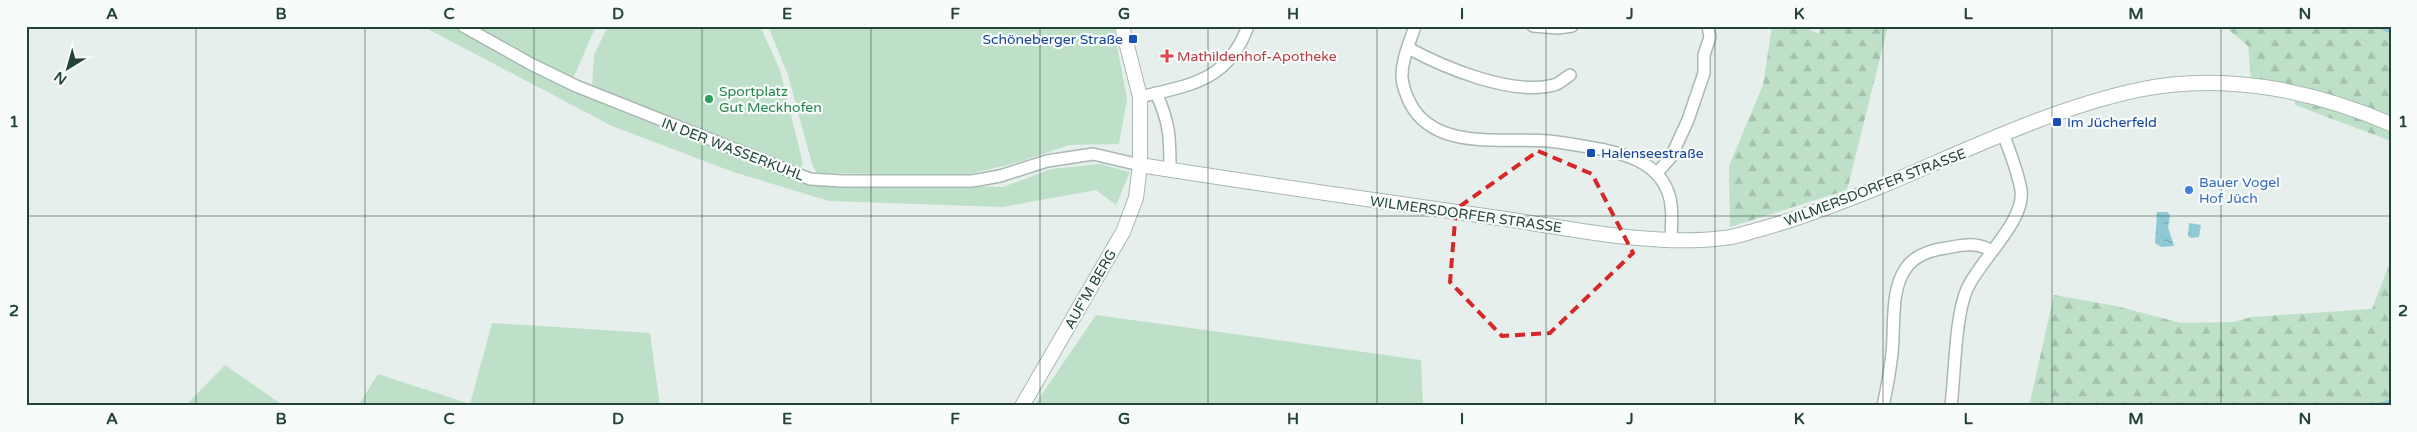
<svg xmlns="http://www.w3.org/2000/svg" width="2417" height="432" viewBox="0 0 2417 432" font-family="'Varela Round',sans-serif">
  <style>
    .green { fill: #bfe0c8 }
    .forest { fill: url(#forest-firs) }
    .water { fill: url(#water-ripples) }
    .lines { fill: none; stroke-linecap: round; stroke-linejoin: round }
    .stream { stroke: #8ec9d4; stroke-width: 2.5 }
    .minor-casing { stroke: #a8b8b2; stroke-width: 14 }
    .tertiary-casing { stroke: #a8b8b2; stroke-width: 16 }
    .minor { stroke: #fff; stroke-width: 11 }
    .tertiary { stroke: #fff; stroke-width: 14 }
    .marked { fill: none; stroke: #d62828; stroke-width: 4; stroke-dasharray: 10 6; stroke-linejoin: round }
    .grid { fill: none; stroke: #24423a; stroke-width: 1; stroke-opacity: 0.55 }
    .transit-dot { fill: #1a4fb4; stroke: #f7fbf9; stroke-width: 2 }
    .health-dot { fill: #e0444e; stroke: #f7fbf9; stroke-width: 2 }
    .leisure-dot { fill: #2e9e5b; stroke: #f7fbf9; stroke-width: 2 }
    .shop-dot { fill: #3f7fe0; stroke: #f7fbf9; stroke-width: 2 }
    .labels { text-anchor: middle; stroke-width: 4.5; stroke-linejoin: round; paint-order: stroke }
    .transit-label { font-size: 14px; fill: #164399; stroke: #f7fbf9; text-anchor: start }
    .health-label { font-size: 14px; fill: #be3a42; stroke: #f7fbf9; text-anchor: start }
    .leisure-label { font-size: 14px; fill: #27864d; stroke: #f7fbf9; text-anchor: start }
    .street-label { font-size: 14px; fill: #24423a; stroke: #f7fbf9 }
    .shop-label { font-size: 14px; fill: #366cbe; stroke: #f7fbf9; text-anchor: start }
    .neatline { fill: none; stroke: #24423a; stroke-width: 2 }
    .grid-label { font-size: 16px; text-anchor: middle; font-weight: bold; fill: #24423a }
  </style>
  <defs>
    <pattern id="forest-firs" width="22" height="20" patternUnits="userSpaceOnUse" patternTransform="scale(1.25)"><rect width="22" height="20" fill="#bfe0c8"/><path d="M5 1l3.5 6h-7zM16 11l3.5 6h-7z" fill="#a4c1ad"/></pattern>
    <pattern id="water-ripples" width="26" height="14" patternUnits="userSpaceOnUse" patternTransform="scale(1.25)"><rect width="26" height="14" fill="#8ec9d4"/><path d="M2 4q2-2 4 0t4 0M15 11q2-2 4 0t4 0" fill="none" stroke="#74a5ad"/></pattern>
  </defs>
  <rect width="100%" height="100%" fill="#e6efeb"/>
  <!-- green -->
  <g class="green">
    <path d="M422,26H449L617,110L808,183L1003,187L1051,169L1100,164L1130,172L1116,205L1096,190L1003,207L829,201L733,172L612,126Z"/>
    <path d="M472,26H596L572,81Z"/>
    <path d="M608,26H760L780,70L803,164L800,169L592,87L594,55Z"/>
    <path d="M768,26H1108L1114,29L1127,99L1119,144L1070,145L1012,164L964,175L817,173L812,164L788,75Z"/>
    <path d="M1096,315L1421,360L1423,406H1034Z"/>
    <path d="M492,323L650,333L660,406H358L378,374L470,404Z"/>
    <path d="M225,365L284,406H185Z"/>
  </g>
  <!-- forest -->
  <g class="forest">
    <path d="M1772,26H1809L1810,30L1819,34L1822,26H1888L1847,190L1730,227L1729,166L1763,85Z"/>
    <path d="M2224,26H2391V141L2295,105V89L2251,79L2248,46Z"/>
    <path d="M2391,260V406H2029L2054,295L2116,306L2181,323L2233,322L2252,317L2372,309Z"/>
  </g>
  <!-- water -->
  <g class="water">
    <path d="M2157,212H2167L2170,215L2168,227L2174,246L2161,247L2155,243Z"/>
    <path d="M2189,223L2201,225L2199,237L2191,238L2188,236Z"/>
  </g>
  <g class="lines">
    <!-- stream -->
    <g class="stream">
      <path d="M2377,26L2391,32"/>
      <path d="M2370,406L2391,401"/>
    </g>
    <defs>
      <g id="minor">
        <path d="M463,26L531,64L576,86L810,179L842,181H972L1000,176L1047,161L1093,154L1140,165"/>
        <path d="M1415,26C1410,42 1401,61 1402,78C1403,87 1406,95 1410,103C1435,152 1505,137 1549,141C1568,143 1587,147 1605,150C1632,156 1658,165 1668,192C1674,208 1671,226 1671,241"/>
        <path d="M1533,26L1558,28L1572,26"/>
        <path d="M1408,48C1445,68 1512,96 1554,85C1559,84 1565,78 1570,75"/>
        <path d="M1156,93C1170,123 1170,138 1170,170"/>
        <path d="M1140,97C1191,85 1228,81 1248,26"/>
        <path d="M1657,173L1671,157L1688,120L1704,73V55L1710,37L1708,26"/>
        <path d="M1883,406C1887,388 1890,371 1892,353C1895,326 1890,290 1906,268C1915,255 1931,250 1946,248C1961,245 1976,242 1990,250"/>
        <path d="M1951,406C1955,374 1955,316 1967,289C1980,260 2026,220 2021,190C2018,172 2010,153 2004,136"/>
      </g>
      <g id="tertiary">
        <path d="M1140,165C1259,184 1379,201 1499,218C1569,228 1653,247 1724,238C1736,237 1749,232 1761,229C1801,218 1839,203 1877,188C1961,153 2049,109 2138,90C2223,72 2313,90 2391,124"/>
        <path d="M1022,406L1123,232L1136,198L1140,165V97L1122,26"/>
      </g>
    </defs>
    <!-- minor casing -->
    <use href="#minor" class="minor-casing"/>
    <!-- tertiary casing -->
    <use href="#tertiary" class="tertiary-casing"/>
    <!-- minor -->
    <use href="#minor" class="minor"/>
    <!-- tertiary -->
    <use href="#tertiary" class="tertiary"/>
  </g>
  <!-- marked area -->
  <path class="marked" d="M1538,151L1592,174L1633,253L1550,333L1502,336L1450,282L1456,209Z"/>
  <!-- grid -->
  <path class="grid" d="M196,26V406M365,26V406M534,26V406M702,26V406M871,26V406M1040,26V406M1208,26V406M1377,26V406M1546,26V406M1715,26V406M1883,26V406M2052,26V406M2221,26V406M26,216H2391"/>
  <!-- markers -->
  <g class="transit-dot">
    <rect x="1128" y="34" width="10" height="10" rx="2.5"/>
    <rect x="2052" y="117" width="10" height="10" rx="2.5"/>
    <rect x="1586" y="148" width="10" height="10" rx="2.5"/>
  </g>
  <path class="health-dot" d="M1164.5 48.5h5v5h5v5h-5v5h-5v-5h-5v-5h5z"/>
  <circle class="leisure-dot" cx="709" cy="99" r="5"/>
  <circle class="shop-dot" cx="2189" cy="190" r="5"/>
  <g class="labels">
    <!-- transit labels -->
    <g class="transit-label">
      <text x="1123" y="44" text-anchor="end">Schöneberger Straße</text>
      <text x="2067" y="127">Im Jücherfeld</text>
      <text x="1601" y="158">Halenseestraße</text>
    </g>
    <!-- health labels -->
    <g class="health-label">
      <text x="1177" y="61">Mathildenhof-Apotheke</text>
    </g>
    <!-- leisure labels -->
    <g class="leisure-label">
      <text x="719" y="96">Sportplatz<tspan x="719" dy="16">Gut Meckhofen</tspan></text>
    </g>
    <!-- street labels -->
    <g class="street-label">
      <text transform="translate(733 149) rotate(21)" y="5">IN DER WASSERKUHL</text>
      <text transform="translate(1875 187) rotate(-21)" y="5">WILMERSDORFER STRASSE</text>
      <text transform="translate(1466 214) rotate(8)" y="5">WILMERSDORFER STRASSE</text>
      <text transform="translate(1090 289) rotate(-60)" y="5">AUF'M BERG</text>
    </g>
    <!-- shop labels -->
    <g class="shop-label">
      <text x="2199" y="187">Bauer Vogel<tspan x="2199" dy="16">Hof Jüch</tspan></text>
    </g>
  </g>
  <!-- border -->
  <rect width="2417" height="432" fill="none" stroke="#f7fbf9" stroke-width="55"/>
  <!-- north arrow -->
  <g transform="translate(68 68) rotate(217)" stroke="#f7fbf9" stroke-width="4" paint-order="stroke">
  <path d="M0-4L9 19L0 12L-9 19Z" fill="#24423a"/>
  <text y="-8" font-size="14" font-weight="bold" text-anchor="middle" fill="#24423a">N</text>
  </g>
  <rect x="28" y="28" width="2362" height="376" class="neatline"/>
  <g class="grid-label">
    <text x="112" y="19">A</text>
    <text x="281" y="19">B</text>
    <text x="449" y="19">C</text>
    <text x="618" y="19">D</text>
    <text x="787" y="19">E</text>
    <text x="955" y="19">F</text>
    <text x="1124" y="19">G</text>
    <text x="1293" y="19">H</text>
    <text x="1462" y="19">I</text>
    <text x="1630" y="19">J</text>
    <text x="1799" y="19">K</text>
    <text x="1968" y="19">L</text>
    <text x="2136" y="19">M</text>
    <text x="2305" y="19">N</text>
    <text x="14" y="127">1</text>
    <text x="2403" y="127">1</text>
    <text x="14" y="316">2</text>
    <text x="2403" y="316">2</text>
    <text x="112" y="424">A</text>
    <text x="281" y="424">B</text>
    <text x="449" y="424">C</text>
    <text x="618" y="424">D</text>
    <text x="787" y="424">E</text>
    <text x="955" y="424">F</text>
    <text x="1124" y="424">G</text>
    <text x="1293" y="424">H</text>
    <text x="1462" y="424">I</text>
    <text x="1630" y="424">J</text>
    <text x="1799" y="424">K</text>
    <text x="1968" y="424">L</text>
    <text x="2136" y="424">M</text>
    <text x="2305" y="424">N</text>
  </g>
</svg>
